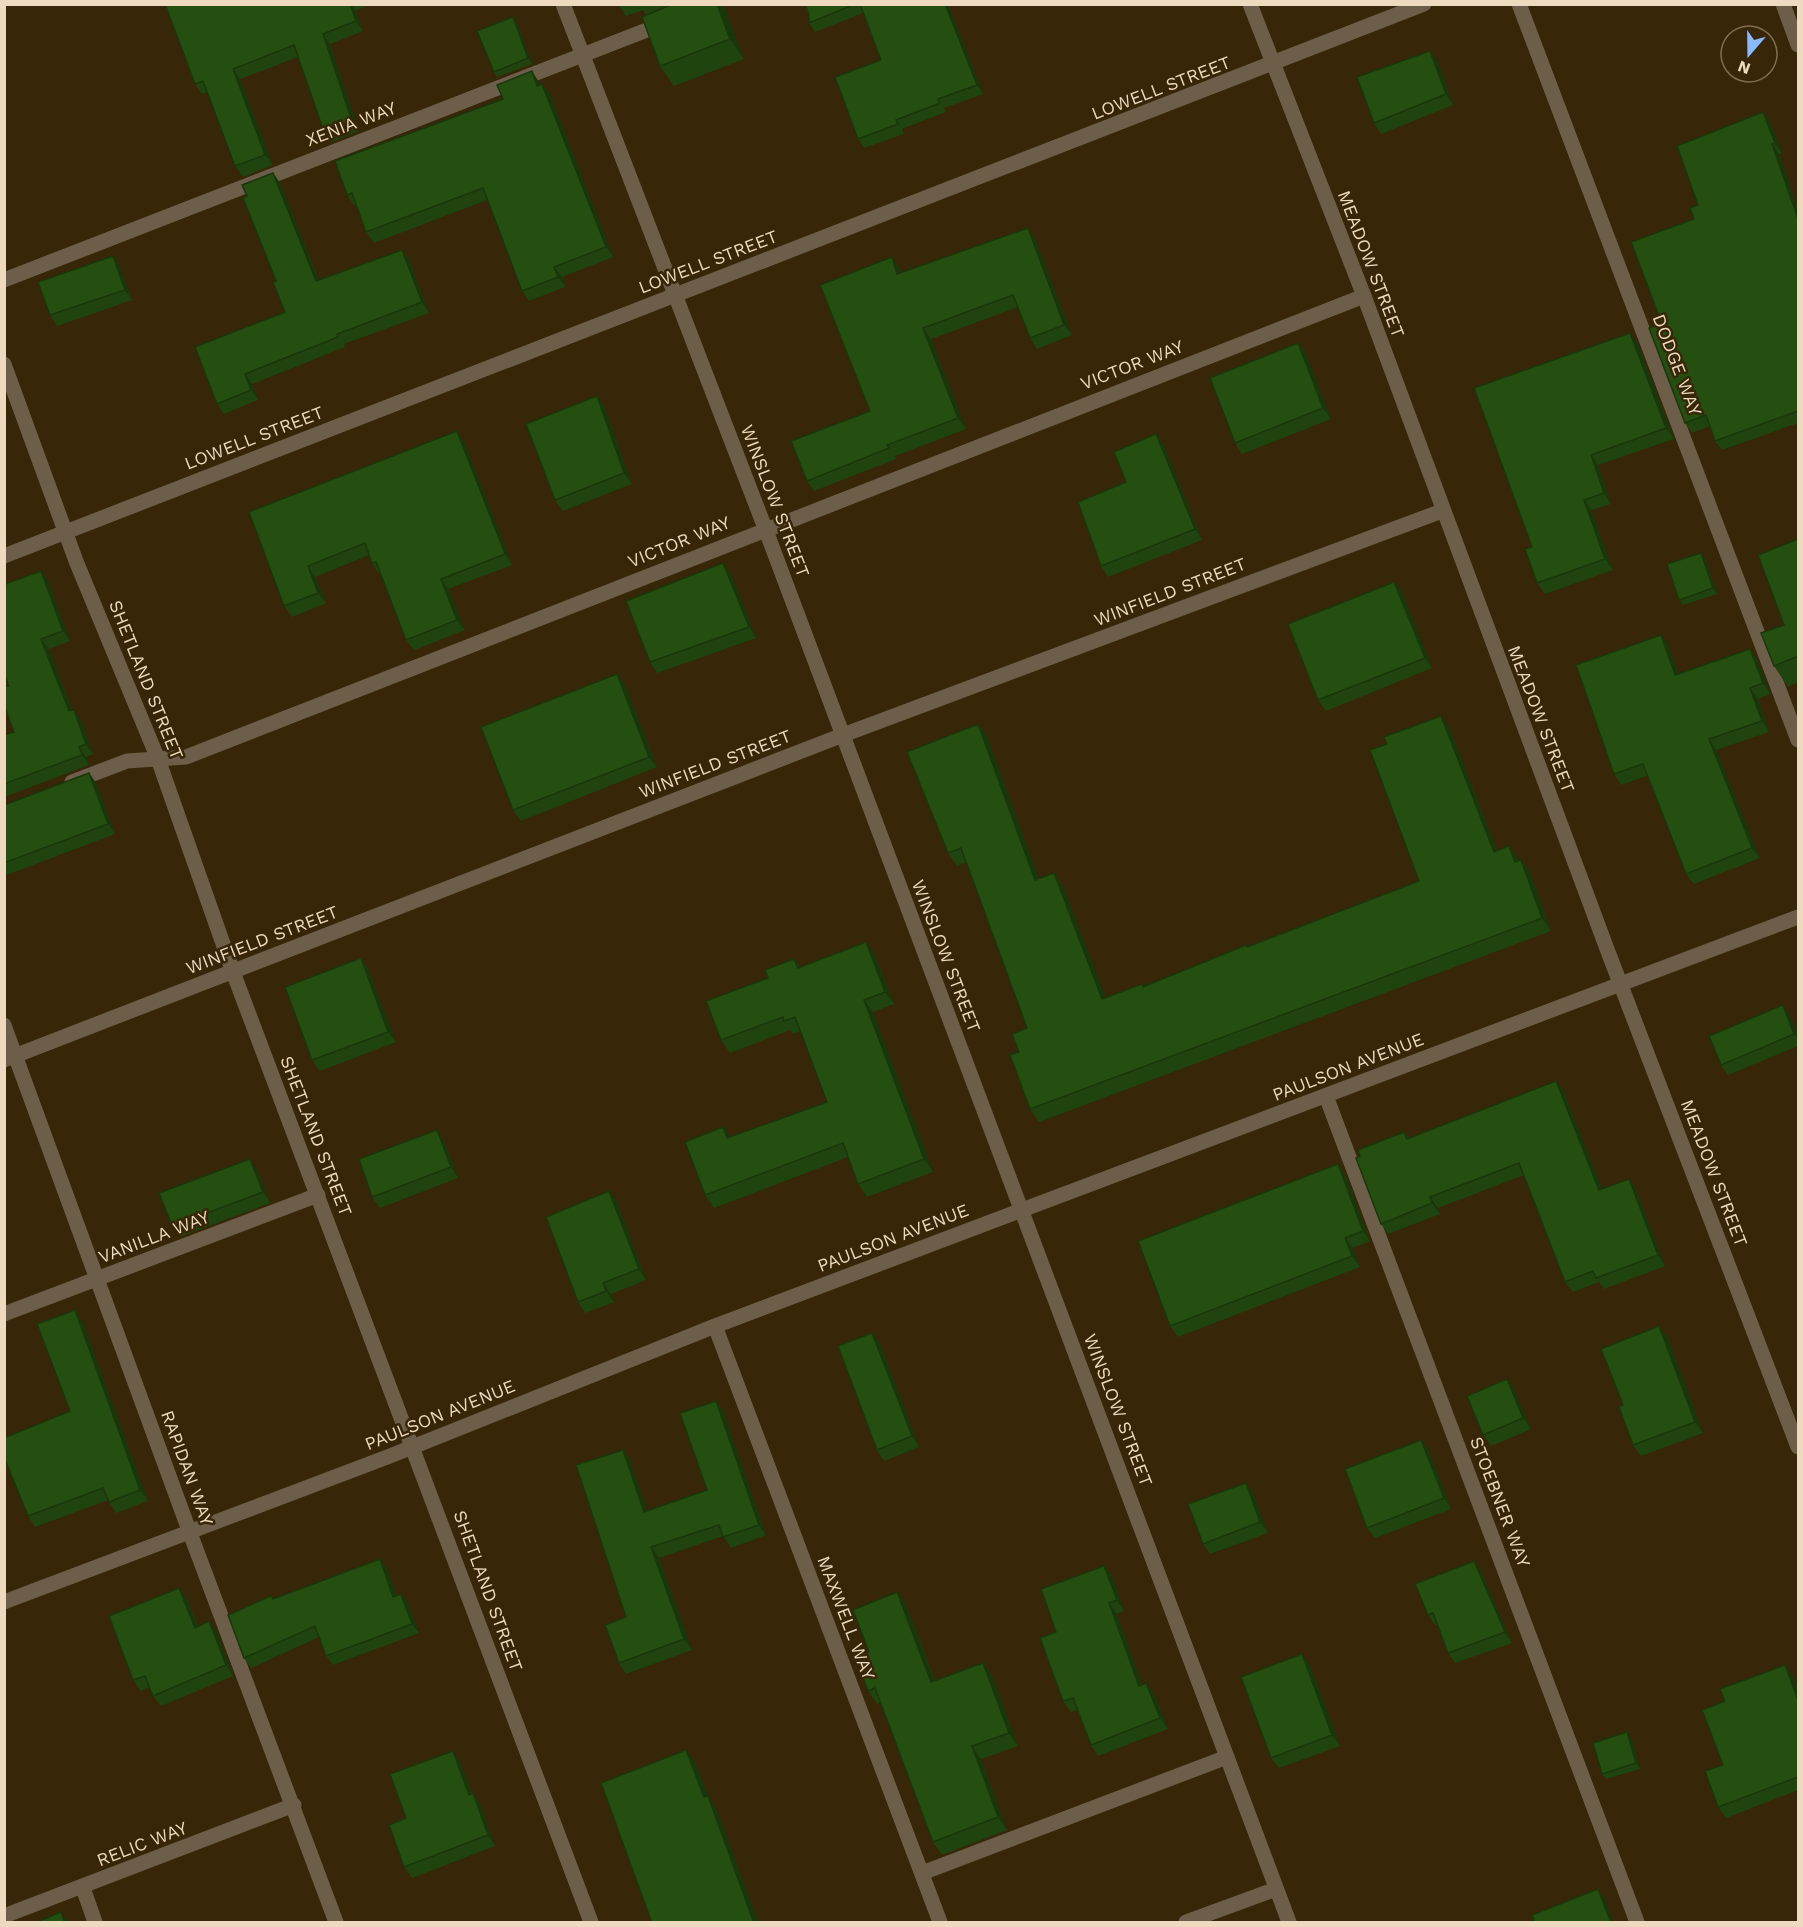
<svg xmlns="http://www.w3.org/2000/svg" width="1803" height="1927" viewBox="0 0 1803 1927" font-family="'Work Sans',sans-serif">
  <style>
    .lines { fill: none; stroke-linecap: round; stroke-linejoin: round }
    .lane { stroke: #6c5e48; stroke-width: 15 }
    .street { stroke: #6c5e48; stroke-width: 15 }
    .wall { fill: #20440f }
    .shaded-wall { fill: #1a370c }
    .building { fill: #254f11; stroke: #1a370c; stroke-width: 1.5 }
    .labels { text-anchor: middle; stroke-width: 5; stroke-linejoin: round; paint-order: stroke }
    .street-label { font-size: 18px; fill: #eddabf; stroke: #372608 }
  </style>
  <rect width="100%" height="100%" fill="#372608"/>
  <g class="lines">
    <!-- lane -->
    <g class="lane">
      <path d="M1519,4L1798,740"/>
      <path d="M4,280L665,23"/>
      <path d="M72,782L127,761L186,757L1364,296"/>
      <path d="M4,1025L190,1533L336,1922"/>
      <path d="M1326,1096L1637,1922"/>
      <path d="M4,1314L318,1195"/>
      <path d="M715,1326L940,1922"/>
      <path d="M922,1873L1227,1757"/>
      <path d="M83,1888L95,1922"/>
      <path d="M4,1916L294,1805"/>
      <path d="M1186,1922L1276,1889"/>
    </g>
    <!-- street -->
    <g class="street">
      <path d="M563,4L765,528L1289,1922"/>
      <path d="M1250,4L1364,296L1607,949L1798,1447"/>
      <path d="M1783,4L1798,45"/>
      <path d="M4,364L76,561L158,759L233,972L591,1922"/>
      <path d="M4,556L1424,4"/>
      <path d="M4,1060L843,735L1442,511"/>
      <path d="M4,1602L390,1456L715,1326L1798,917"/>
    </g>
  </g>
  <!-- wall -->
  <g class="wall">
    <path d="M165,4H371L355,11L363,31L330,44L359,131L332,142L324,132L298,57L240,79L273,165L243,177L235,166L207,92L202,94L195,84Z"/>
    <path d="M618,4H723L744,59L674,86L660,66L646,15L643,10L626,16Z"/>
    <path d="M805,4H948L983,94L944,108L946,112L902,129L904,134L864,148L858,139L881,60L863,13L815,32L809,23V15Z"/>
    <path d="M517,23L532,64L497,77L494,72Z"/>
    <path d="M1438,62L1453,105L1381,134L1374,123Z"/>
    <path d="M539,82L540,85L542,84L550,94L613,257L562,277L565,287L529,301L522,291L487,200L374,243L366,232L356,205H354L347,195L503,99Z"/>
    <path d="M1770,122L1782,153L1779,154L1798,210V423L1722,450L1715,441L1710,426L1692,433L1685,423L1662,324L1698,205Z"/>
    <path d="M273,173L280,183L319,280L402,250L409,260L429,313L344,344L345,347L252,384L258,400L224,414L217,404L285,312L276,281L247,196Z"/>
    <path d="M1035,239L1072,335L1037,349L1030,338L1018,307L931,339L966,429L895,456L896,459L814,491L807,481L870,411L892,257L899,268L901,273Z"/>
    <path d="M113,256L120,267L132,300L57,326L50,315Z"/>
    <path d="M1298,343L1306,354L1331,419L1242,454L1235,443Z"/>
    <path d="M1638,344L1674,439L1598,465L1611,504L1591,510L1613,570L1545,594L1537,583L1532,547Z"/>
    <path d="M604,406L632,484L563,511L555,500Z"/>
    <path d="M1156,434L1164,445L1202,540L1108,577L1101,566L1126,482Z"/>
    <path d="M464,442L512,565L448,589L465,630L414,650L406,640L381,573L379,574L372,563L369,555L315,577L326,603L292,617L284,606L249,512Z"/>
    <path d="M1798,539V682L1788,687L1774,666L1784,625Z"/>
    <path d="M1705,559L1717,594L1683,605L1679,600Z"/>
    <path d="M41,571L48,581L70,641L49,649L72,710H74L81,720L93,754L86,757L89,765L4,797V735L14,732Z"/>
    <path d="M731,574L756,638L657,673L650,662Z"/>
    <path d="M1394,582L1402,592L1432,668L1326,711L1318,700Z"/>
    <path d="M1661,635L1668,645L1678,674L1750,649L1757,660L1770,694L1758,699L1769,732L1716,750L1760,858L1694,884L1686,874L1647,776L1621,785L1614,774Z"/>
    <path d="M617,674L625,685L657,767L521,821L513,810Z"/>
    <path d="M1450,729L1497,851L1509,846L1519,860H1521L1530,872L1551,931L1039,1122L1030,1109L1019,1052L1027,1028L967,862L957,866L948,853L987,736L1039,879L1054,873L1063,886L1105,997L1144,986L1246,945L1248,947L1419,881Z"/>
    <path d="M89,773L96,783L115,834L4,876V805Z"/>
    <path d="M866,942L875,955L894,1004L873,1012L933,1172L867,1197L858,1184L848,1157L714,1208L705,1195L723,1127L730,1137L827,1102L800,1031L793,1034L790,1030L730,1053L721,1040L768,978L794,959L800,967Z"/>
    <path d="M361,958L368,969L396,1042L320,1071L312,1060Z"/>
    <path d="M1790,1016L1798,1036V1046L1728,1075L1721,1065Z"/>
    <path d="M1556,1081L1564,1092L1602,1189L1629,1179L1636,1190L1665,1266L1604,1289L1599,1282L1573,1292L1565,1282L1524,1175L1438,1208L1440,1214L1388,1234L1381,1224L1360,1156L1404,1132L1409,1138Z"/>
    <path d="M444,1141L458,1178L380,1208L372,1197Z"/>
    <path d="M1338,1164L1345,1175L1370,1241L1353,1248L1360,1267L1178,1337L1170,1326Z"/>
    <path d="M257,1170L270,1203L180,1237L172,1226Z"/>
    <path d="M617,1202L646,1280L611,1294L614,1302L585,1313L578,1302Z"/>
    <path d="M82,1321L148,1501L116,1513L108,1500L35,1527L28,1516L70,1411Z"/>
    <path d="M872,1333L880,1344L919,1447L884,1461L877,1450Z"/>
    <path d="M1667,1336L1703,1433L1641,1456L1633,1445L1623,1405Z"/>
    <path d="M1507,1379L1514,1390L1531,1429L1491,1446L1483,1435Z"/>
    <path d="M716,1401L723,1411L766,1535L731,1548L723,1536L659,1558L692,1650L626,1674L619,1663L626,1617L623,1450L630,1460L647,1511L707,1490Z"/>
    <path d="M1421,1440L1429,1451L1451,1509L1375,1538L1367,1528Z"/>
    <path d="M1253,1493L1268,1533L1210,1554L1203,1544Z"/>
    <path d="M380,1559L387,1569L396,1595L401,1594L408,1603L419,1633L333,1665L326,1656L319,1637L251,1668L244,1658L273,1599Z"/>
    <path d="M1474,1561L1481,1572L1512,1643L1455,1663L1448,1653L1437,1625H1435L1428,1615Z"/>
    <path d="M1104,1566L1112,1576L1124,1611L1117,1614L1142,1685L1154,1694L1168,1729L1098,1756L1091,1745L1077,1710L1071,1712L1063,1701L1056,1632Z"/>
    <path d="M897,1592L906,1605L935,1680L983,1663L992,1676L1018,1746L981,1759L1007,1830L942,1855L933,1842L881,1702L877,1704L868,1691L869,1652Z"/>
    <path d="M187,1599L198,1626L217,1632L233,1676L161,1706L153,1696L150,1687L141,1691L133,1680Z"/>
    <path d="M1310,1665L1340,1746L1279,1768L1271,1758Z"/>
    <path d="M1793,1676L1798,1691V1790L1726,1818L1718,1807L1723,1765Z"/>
    <path d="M1631,1737L1640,1769L1606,1779L1602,1774Z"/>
    <path d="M460,1762L472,1794L473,1793L480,1804L495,1846L412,1878L404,1867L406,1818Z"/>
  </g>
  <!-- shaded-wall -->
  <g class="shaded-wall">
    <path d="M350,4H351L355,11L363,31L356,21Z"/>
    <path d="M717,4H723L744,59L730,39Z"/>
    <path d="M945,4H948L983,94L977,85Z"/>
    <path d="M513,17L517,23L532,64L528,58Z"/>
    <path d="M323,34L330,44L359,131L352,121Z"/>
    <path d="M1430,51L1438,62L1453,105L1446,94Z"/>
    <path d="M233,69L240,79L273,165L265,155Z"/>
    <path d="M532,71L539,82L544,96L537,86Z"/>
    <path d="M542,84L550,94L613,257L606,247Z"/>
    <path d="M1763,112L1770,122L1782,153L1775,143Z"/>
    <path d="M1772,144L1779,154L1798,210V219Z"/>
    <path d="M273,173L280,183L323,291L316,281Z"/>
    <path d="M1028,228L1035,239L1072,335L1064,325Z"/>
    <path d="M402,250L409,260L429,313L422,302Z"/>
    <path d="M113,256L120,267L132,300L125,290Z"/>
    <path d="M892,257L899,268L905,285L897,274Z"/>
    <path d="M554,267L562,277L565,287L558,277Z"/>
    <path d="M923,328L931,339L966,429L958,418Z"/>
    <path d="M1630,333L1638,344L1674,439L1666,428Z"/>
    <path d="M1298,343L1306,354L1331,419L1323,408Z"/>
    <path d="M245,374L252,384L258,400L251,390Z"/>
    <path d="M597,396L604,406L632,484L624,473Z"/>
    <path d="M457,431L464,442L512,565L505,554Z"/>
    <path d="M1156,434L1164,445L1202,540L1195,529Z"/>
    <path d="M1591,455L1598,465L1611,504L1604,493Z"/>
    <path d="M1584,500L1591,510L1613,570L1605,559Z"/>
    <path d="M1701,553L1705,559L1717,594L1713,588Z"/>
    <path d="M723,563L731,574L756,638L749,627Z"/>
    <path d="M308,566L315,577L326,603L318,593Z"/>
    <path d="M41,571L48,581L70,641L63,631Z"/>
    <path d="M441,579L448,589L465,630L457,620Z"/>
    <path d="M1394,582L1402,592L1432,668L1425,658Z"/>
    <path d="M1661,635L1668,645L1682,686L1675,675Z"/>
    <path d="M41,639L49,649L76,722L69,711Z"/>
    <path d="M1750,649L1757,660L1770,694L1763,683Z"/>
    <path d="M617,674L625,685L657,767L649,757Z"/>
    <path d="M1750,688L1758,699L1769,732L1762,721Z"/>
    <path d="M74,710L81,720L93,754L86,744Z"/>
    <path d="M1441,716L1450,729L1502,865L1494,852Z"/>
    <path d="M978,724L987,736L1044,893L1035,880Z"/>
    <path d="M1709,739L1716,750L1760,858L1752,848Z"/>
    <path d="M79,747L86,757L89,765L82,755Z"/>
    <path d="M89,773L96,783L115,834L108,824Z"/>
    <path d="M1509,846L1518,859L1524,874L1515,862Z"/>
    <path d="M1521,860L1530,872L1551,931L1542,918Z"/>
    <path d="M1054,873L1063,886L1111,1011L1102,999Z"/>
    <path d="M866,942L875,955L894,1004L885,992Z"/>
    <path d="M361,958L368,969L396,1042L388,1032Z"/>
    <path d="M864,1000L873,1012L933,1172L924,1159Z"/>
    <path d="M1783,1005L1790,1016L1798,1036V1039L1794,1034Z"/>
    <path d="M1556,1081L1564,1092L1607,1201L1599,1190Z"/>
    <path d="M723,1127L732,1140L727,1138Z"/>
    <path d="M437,1130L444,1141L458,1178L451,1167Z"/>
    <path d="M250,1159L257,1170L270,1203L263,1192Z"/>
    <path d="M1338,1164L1345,1175L1370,1241L1363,1231Z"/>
    <path d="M1629,1179L1636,1190L1665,1266L1658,1255Z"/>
    <path d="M609,1191L617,1202L646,1280L639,1269Z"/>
    <path d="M1430,1197L1438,1208L1440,1214L1432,1203Z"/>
    <path d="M1345,1238L1353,1248L1360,1267L1352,1256Z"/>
    <path d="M603,1283L611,1294L614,1302L606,1291Z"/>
    <path d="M75,1310L82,1321L148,1501L140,1490Z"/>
    <path d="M1659,1326L1667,1336L1703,1433L1695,1422Z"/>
    <path d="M872,1333L880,1344L919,1447L912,1436Z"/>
    <path d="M1507,1379L1514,1390L1531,1429L1523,1418Z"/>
    <path d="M716,1401L723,1411L766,1535L759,1525Z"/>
    <path d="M1421,1440L1429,1451L1451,1509L1444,1498Z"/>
    <path d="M623,1450L630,1460L651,1523L644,1512Z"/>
    <path d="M1246,1483L1253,1493L1268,1533L1260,1522Z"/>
    <path d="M651,1547L659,1558L692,1650L684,1639Z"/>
    <path d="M380,1559L387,1569L400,1606L393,1597Z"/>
    <path d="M1474,1561L1481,1572L1512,1643L1505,1632Z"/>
    <path d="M1104,1566L1112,1576L1124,1611L1117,1600Z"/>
    <path d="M179,1588L187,1599L202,1638L195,1628Z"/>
    <path d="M897,1592L906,1605L940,1695L931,1682Z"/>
    <path d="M401,1594L408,1603L419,1633L412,1624Z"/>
    <path d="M1109,1603L1117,1614L1146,1697L1139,1686Z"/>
    <path d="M209,1621L217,1632L233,1676L226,1665Z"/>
    <path d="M1302,1654L1310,1665L1340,1746L1332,1735Z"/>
    <path d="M983,1663L992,1676L1018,1746L1009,1733Z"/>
    <path d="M1785,1665L1793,1676L1798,1691V1700Z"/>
    <path d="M1146,1683L1154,1694L1168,1729L1160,1718Z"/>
    <path d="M1627,1732L1631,1737L1640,1769L1636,1763Z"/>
    <path d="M972,1746L981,1759L1007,1830L998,1817Z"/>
    <path d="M686,1750L696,1764L709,1797L717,1810L759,1923H754Z"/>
    <path d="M453,1751L460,1762L476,1806L469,1795Z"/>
    <path d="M473,1793L480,1804L495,1846L488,1835Z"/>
    <path d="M1598,1889L1605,1900L1614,1923H1611Z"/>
    <path d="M61,1912L68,1923H65Z"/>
  </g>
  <!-- building -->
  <g class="building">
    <path d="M165,4H350L356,21L323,34L352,121L324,132L294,45L233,69L265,155L235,166L203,81L195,84Z"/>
    <path d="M673,4H717L730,39L660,66L642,17Z"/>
    <path d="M805,4H855L809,23V15Z"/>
    <path d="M860,4H945L977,85L938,99L940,103L896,120L898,124L858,139L835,77L881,60Z"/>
    <path d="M513,17L528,58L494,72L477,31Z"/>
    <path d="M1430,51L1446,94L1374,123L1357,77Z"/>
    <path d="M532,71L537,86L542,84L606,247L554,267L558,277L522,291L483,188L366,232L352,193L347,195L335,161L503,99L497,85Z"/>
    <path d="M1763,112L1775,143L1772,144L1798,219V411L1715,441L1706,415L1685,423L1649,328L1662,324L1631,242L1694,219L1690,208L1698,205L1677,146Z"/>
    <path d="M273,173L316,281L402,250L422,302L337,334L338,337L245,374L251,390L217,404L195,347L285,312L273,282L276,281L243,198L247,196L242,185Z"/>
    <path d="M1028,228L1064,325L1030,338L1013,295L923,328L958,418L887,445L889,448L807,481L791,441L870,411L820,285L892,257L897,274Z"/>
    <path d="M113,256L125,290L50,315L38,282Z"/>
    <path d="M1630,333L1666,428L1591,455L1604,493L1584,500L1605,559L1537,583L1525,549L1532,547L1474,388Z"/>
    <path d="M1298,343L1323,408L1235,443L1210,378Z"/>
    <path d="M597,396L624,473L555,500L526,424Z"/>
    <path d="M457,431L505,554L441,579L457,620L406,640L376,562L372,563L365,543L308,566L318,593L284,606L249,512Z"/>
    <path d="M1156,434L1195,529L1101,566L1078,502L1126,482L1114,452Z"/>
    <path d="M1798,539V656L1774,666L1761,633L1784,625L1758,555Z"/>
    <path d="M1701,553L1713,588L1679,600L1667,564Z"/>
    <path d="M723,563L749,627L650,662L626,601Z"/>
    <path d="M41,571L63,631L41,639L69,711L74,710L86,744L79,747L82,755L4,784V735L14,732L4,705V687L9,686L4,674V588L6,587L5,584Z"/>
    <path d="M1394,582L1425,658L1318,700L1288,624Z"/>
    <path d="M1661,635L1675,675L1750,649L1763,683L1750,688L1762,721L1709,739L1752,848L1686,874L1643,764L1614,774L1576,665Z"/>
    <path d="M617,674L649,757L513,810L481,727Z"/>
    <path d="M1441,716L1494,852L1509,846L1515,862L1521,860L1542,918L1030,1109L1010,1055L1019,1052L1012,1034L1027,1028L961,848L948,853L907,752L978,724L1035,880L1054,873L1102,999L1142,984L1143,987L1246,945L1247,947L1419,881L1370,750L1387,744L1384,737Z"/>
    <path d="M89,773L108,824L4,863V805Z"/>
    <path d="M866,942L885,992L864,1000L924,1159L858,1184L843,1143L705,1195L685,1142L723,1127L727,1138L827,1102L795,1017L784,1021L783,1017L721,1040L706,1001L768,978L765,970L794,959L798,968Z"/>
    <path d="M361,958L388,1032L312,1060L285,987Z"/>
    <path d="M1783,1005L1794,1034L1721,1065L1709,1036Z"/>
    <path d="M1556,1081L1599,1190L1629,1179L1658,1255L1596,1278L1593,1271L1565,1282L1519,1163L1430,1197L1432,1203L1381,1224L1356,1158L1360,1156L1358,1150L1404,1132L1407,1139Z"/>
    <path d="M437,1130L451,1167L372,1197L359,1159Z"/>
    <path d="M250,1159L263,1192L172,1226L159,1193Z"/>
    <path d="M1338,1164L1363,1231L1345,1238L1352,1256L1170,1326L1138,1241Z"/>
    <path d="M609,1191L639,1269L603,1283L606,1291L578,1302L546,1217Z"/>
    <path d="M75,1310L140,1490L109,1502L103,1488L28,1516L4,1457V1438L70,1411L37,1324Z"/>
    <path d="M1659,1326L1695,1422L1633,1445L1619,1407L1623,1405L1601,1349Z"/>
    <path d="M872,1333L912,1436L877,1450L838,1346Z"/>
    <path d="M1507,1379L1523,1418L1483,1435L1467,1396Z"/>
    <path d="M716,1401L759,1525L723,1537L719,1525L651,1547L684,1639L619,1663L605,1625L626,1617L576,1465L623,1450L644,1512L707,1490L680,1413Z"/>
    <path d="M1421,1440L1444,1498L1367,1528L1345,1469Z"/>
    <path d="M1246,1483L1260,1522L1203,1544L1188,1504Z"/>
    <path d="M380,1559L393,1597L401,1594L412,1624L326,1656L315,1626L244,1658L228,1615L271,1596L273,1599Z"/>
    <path d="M1474,1561L1505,1632L1448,1653L1433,1613L1428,1615L1415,1584Z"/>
    <path d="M1104,1566L1117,1600L1109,1603L1139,1686L1146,1683L1160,1718L1091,1745L1073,1698L1063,1701L1040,1638L1056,1632L1041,1589Z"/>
    <path d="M179,1588L195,1628L209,1621L226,1665L153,1696L145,1676L133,1680L109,1616Z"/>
    <path d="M897,1592L931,1682L983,1663L1009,1733L972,1746L998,1817L933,1842L875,1688L868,1691L856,1658L869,1652L853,1610Z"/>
    <path d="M1302,1654L1332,1735L1271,1758L1241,1677Z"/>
    <path d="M1785,1665L1798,1700V1777L1718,1807L1705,1771L1723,1765L1702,1710L1725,1701L1720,1689Z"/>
    <path d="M1627,1732L1636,1763L1602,1774L1593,1743Z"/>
    <path d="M686,1750L704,1797L708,1796L754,1923H652L601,1783Z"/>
    <path d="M453,1751L469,1795L473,1793L488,1835L404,1867L389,1825L406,1818L390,1774Z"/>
    <path d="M1598,1889L1611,1923H1535L1532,1915Z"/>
    <path d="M61,1912L65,1923H35Z"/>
  </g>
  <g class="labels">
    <!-- street labels -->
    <g class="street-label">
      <text transform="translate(1161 88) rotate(-21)" y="6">LOWELL STREET</text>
      <text transform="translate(351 124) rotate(-21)" y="6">XENIA WAY</text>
      <text transform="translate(708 262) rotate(-21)" y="6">LOWELL STREET</text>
      <text transform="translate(1371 264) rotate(69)" y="6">MEADOW STREET</text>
      <text transform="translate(1132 365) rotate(-21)" y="6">VICTOR WAY</text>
      <text transform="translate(1677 365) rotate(69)" y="6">DODGE WAY</text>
      <text transform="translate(254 438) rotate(-21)" y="6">LOWELL STREET</text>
      <text transform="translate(775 501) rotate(69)" y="6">WINSLOW STREET</text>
      <text transform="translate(679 542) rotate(-22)" y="6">VICTOR WAY</text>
      <text transform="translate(1170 592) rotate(-21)" y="6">WINFIELD STREET</text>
      <text transform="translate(146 680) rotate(68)" y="6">SHETLAND STREET</text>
      <text transform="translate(1541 719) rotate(69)" y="6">MEADOW STREET</text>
      <text transform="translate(715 764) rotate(-21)" y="6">WINFIELD STREET</text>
      <text transform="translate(262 940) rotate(-21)" y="6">WINFIELD STREET</text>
      <text transform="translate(946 956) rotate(69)" y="6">WINSLOW STREET</text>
      <text transform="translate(1348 1067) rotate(-21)" y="6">PAULSON AVENUE</text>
      <text transform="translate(316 1136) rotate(69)" y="6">SHETLAND STREET</text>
      <text transform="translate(1714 1173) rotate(69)" y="6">MEADOW STREET</text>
      <text transform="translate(154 1237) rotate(-21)" y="6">VANILLA WAY</text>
      <text transform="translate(893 1238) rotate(-21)" y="6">PAULSON AVENUE</text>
      <text transform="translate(1118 1410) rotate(69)" y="6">WINSLOW STREET</text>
      <text transform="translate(440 1415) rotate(-22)" y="6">PAULSON AVENUE</text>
      <text transform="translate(187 1468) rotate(70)" y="6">RAPIDAN WAY</text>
      <text transform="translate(1500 1502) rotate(69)" y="6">STOEBNER WAY</text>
      <text transform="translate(488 1591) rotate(70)" y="6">SHETLAND STREET</text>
      <text transform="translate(846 1618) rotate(69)" y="6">MAXWELL WAY</text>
      <text transform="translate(142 1844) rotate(-21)" y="6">RELIC WAY</text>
    </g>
  </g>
  <!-- border -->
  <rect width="1803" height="1927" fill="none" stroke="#eddabf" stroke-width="12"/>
  <!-- north arrow -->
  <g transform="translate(1749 54) rotate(200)"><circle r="28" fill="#372608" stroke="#806e51" stroke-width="1.5"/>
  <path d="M0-4.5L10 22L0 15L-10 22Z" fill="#8bbafc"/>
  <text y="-9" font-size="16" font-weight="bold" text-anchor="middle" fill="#eddabf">N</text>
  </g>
</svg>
